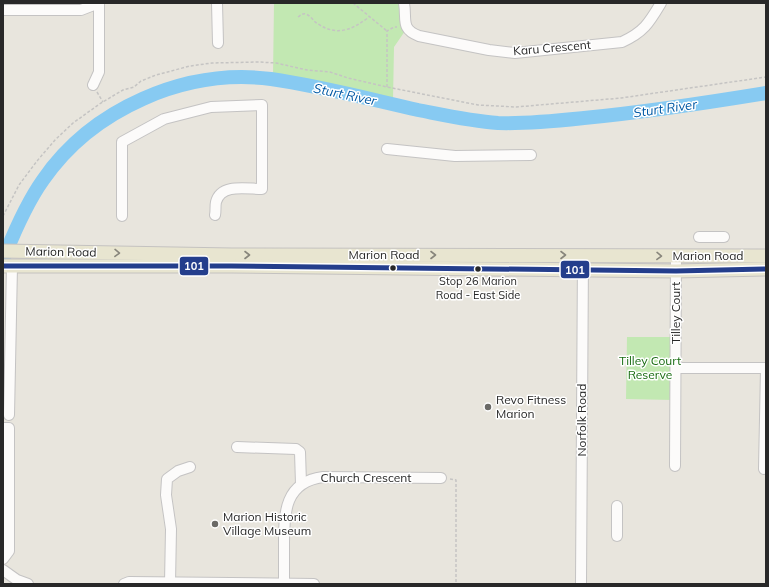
<svg xmlns="http://www.w3.org/2000/svg" width="769" height="587" viewBox="0 0 769 587" font-family="Mulish,sans-serif">
  <style>
    .green { fill: #c2e8b2 }
    .lines { fill: none; stroke-linecap: round; stroke-linejoin: round }
    .river { stroke: #87caf2; stroke-width: 14 }
    .minor-casing { stroke: #c4c3c3; stroke-width: 12 }
    .major-casing { stroke: #c4c2c0; stroke-width: 15 }
    .path { stroke: #c5c4c3; stroke-width: 1.5; stroke-dasharray: 3 2; stroke-linecap: butt }
    .minor { stroke: #fcfbfa; stroke-width: 10 }
    .major { stroke: #e8e5d0; stroke-width: 13 }
    .bus-1-casing { stroke: #fff; stroke-width: 8 }
    .bus-1 { stroke: #243e8c; stroke-width: 5 }
    .oneway { stroke: #88867c }
    .bus-dot { fill: #282828; stroke: #fff; stroke-width: 1.5 }
    .poi-dot { fill: #6b6a67; stroke: #fff; stroke-width: 1.5 }
    .labels { text-anchor: middle; stroke-width: 3; stroke-linejoin: round; paint-order: stroke }
    .bus-label { font-size: 11px; fill: #282828; stroke: #fff }
    .street-label { font-size: 12px; fill: #282828; stroke: #fff }
    .park-label { font-size: 12px; fill: #196c12; stroke: #fff }
    .poi-label { font-size: 12px; fill: #282828; stroke: #fff; text-anchor: start }
    .water-label { font-size: 13px; font-style: italic; fill: #0058a4; stroke: #fff }
    .line-badge { stroke: #fff; stroke-width: 1.5 }
    .badge-label { font-size: 11px; text-anchor: middle; font-weight: bold; fill: #fff }
  </style>
  <rect width="100%" height="100%" fill="#e8e5dd"/>
  <!-- green -->
  <g class="green">
    <path d="M274,3H401L405,31L394,47L393,100L273,76Z"/>
    <path d="M627,337H673V400L626,399Z"/>
  </g>
  <g class="lines">
    <!-- river -->
    <path class="river" d="M3,260C14,232 26,204 43,180C92,109 185,68 271,79C320,86 369,99 418,110C444,115 471,121 498,123C527,124 555,121 584,118C645,112 705,103 766,93"/>
    <defs>
      <g id="minor">
        <path d="M217,3L218,43"/>
        <path d="M404,3C407,19 400,29 419,36L489,50L515,53L622,42C644,32 649,23 661,3"/>
        <path d="M3,10H81L99,3"/>
        <path d="M93,85L99,72V3"/>
        <path d="M387,149L455,156L531,155"/>
        <path d="M122,216V142L164,119L211,107L262,105V189C247,189 221,183 216,202C215,206 216,211 215,215"/>
        <path d="M699,237H724"/>
        <path d="M676,368H766"/>
        <path d="M9,415L12,266"/>
        <path d="M3,428H9V551L3,559"/>
        <path d="M237,447L296,449L300,452L301,484"/>
        <path d="M675,466L676,256"/>
        <path d="M764,469L766,368"/>
        <path d="M617,536V506"/>
        <path d="M3,570L17,580L28,584"/>
        <path d="M170,583L171,529L166,495L167,479L178,471L190,467"/>
        <path d="M124,584L129,582L314,584"/>
        <path d="M284,584C284,570 284,557 284,543C284,512 285,482 323,477L441,478"/>
        <path d="M581,584L583,255"/>
      </g>
      <g id="major">
        <path d="M3,251L232,255L766,256"/>
        <path d="M3,266H231L676,271L766,269"/>
      </g>
    </defs>
    <!-- minor casing -->
    <use href="#minor" class="minor-casing"/>
    <!-- major casing -->
    <use href="#major" class="major-casing"/>
    <!-- path -->
    <g class="path">
      <path d="M353,3L387,31"/>
      <path d="M298,17C301,15 303,13 306,14C311,16 314,22 318,24C338,37 353,29 369,17"/>
      <path d="M387,87V31L394,27H397"/>
      <path d="M97,92L103,102"/>
      <path d="M3,216L19,185L37,161L55,140L73,123L101,103L123,90L134,87L141,81L156,75L190,66L212,63L259,62L276,63L307,70L330,72L348,78L387,87L478,105L516,107L621,98L766,77"/>
      <path d="M450,479L456,480V584"/>
    </g>
    <!-- minor -->
    <use href="#minor" class="minor"/>
    <!-- major -->
    <use href="#major" class="major"/>
    <defs>
      <path id="bus-1" d="M3,266H231L676,271L766,269"/>
    </defs>
    <!-- bus-1 casing -->
    <use href="#bus-1" class="bus-1-casing"/>
    <!-- bus-1 -->
    <use href="#bus-1" class="bus-1"/>
  </g>
  <!-- one-way arrows -->
  <defs><path id="oneway-chevron" d="M-2-3.5L2.5 0L-2 3.5" fill="none" stroke-width="1.6" stroke-linecap="round" stroke-linejoin="round"/></defs>
  <g class="oneway">
    <use href="#oneway-chevron" transform="translate(117 253) rotate(1)"/>
    <use href="#oneway-chevron" transform="translate(247 255)"/>
    <use href="#oneway-chevron" transform="translate(433 255)"/>
    <use href="#oneway-chevron" transform="translate(563 255)"/>
    <use href="#oneway-chevron" transform="translate(659 256) rotate(1)"/>
  </g>
  <!-- markers -->
  <g class="bus-dot">
    <circle cx="393" cy="268" r="3.5"/>
    <circle cx="478" cy="269" r="3.5"/>
  </g>
  <g class="poi-dot">
    <circle cx="488" cy="407" r="4"/>
    <circle cx="215" cy="524" r="4"/>
  </g>
  <g class="labels">
    <!-- bus labels -->
    <g class="bus-label">
      <text x="478" y="285">Stop 26 Marion<tspan x="478" dy="14">Road - East Side</tspan></text>
    </g>
    <!-- street labels -->
    <g class="street-label">
      <text transform="translate(552 48) rotate(-5)" y="4">Karu Crescent</text>
      <text transform="translate(61 252) rotate(1)" y="4">Marion Road</text>
      <text x="384" y="259">Marion Road</text>
      <text x="708" y="260">Marion Road</text>
      <text transform="translate(676 313) rotate(-90)" y="4">Tilley Court</text>
      <text transform="translate(582 420) rotate(-90)" y="4">Norfolk Road</text>
      <text x="366" y="482">Church Crescent</text>
    </g>
    <!-- park labels -->
    <g class="park-label">
      <text x="650" y="365">Tilley Court<tspan x="650" dy="14">Reserve</tspan></text>
    </g>
    <!-- poi labels -->
    <g class="poi-label">
      <text x="496" y="404">Revo Fitness<tspan x="496" dy="14">Marion</tspan></text>
      <text x="223" y="521">Marion Historic<tspan x="223" dy="14">Village Museum</tspan></text>
    </g>
    <!-- water labels -->
    <g class="water-label">
      <text transform="translate(345 94) rotate(12)" y="5">Sturt River</text>
      <text transform="translate(665 108) rotate(-8)" y="5">Sturt River</text>
    </g>
  </g>
  <g class="line-badge">
    <rect x="179" y="256" width="30" height="20" rx="4" fill="#243e8c"/>
    <rect x="560" y="260" width="30" height="19" rx="4" fill="#243e8c"/>
  </g>
  <g class="badge-label">
    <text x="194" y="270">101</text>
    <text x="575" y="274">101</text>
  </g>
  <!-- border -->
  <rect width="769" height="587" fill="none" stroke="#282828" stroke-width="8"/>
</svg>
